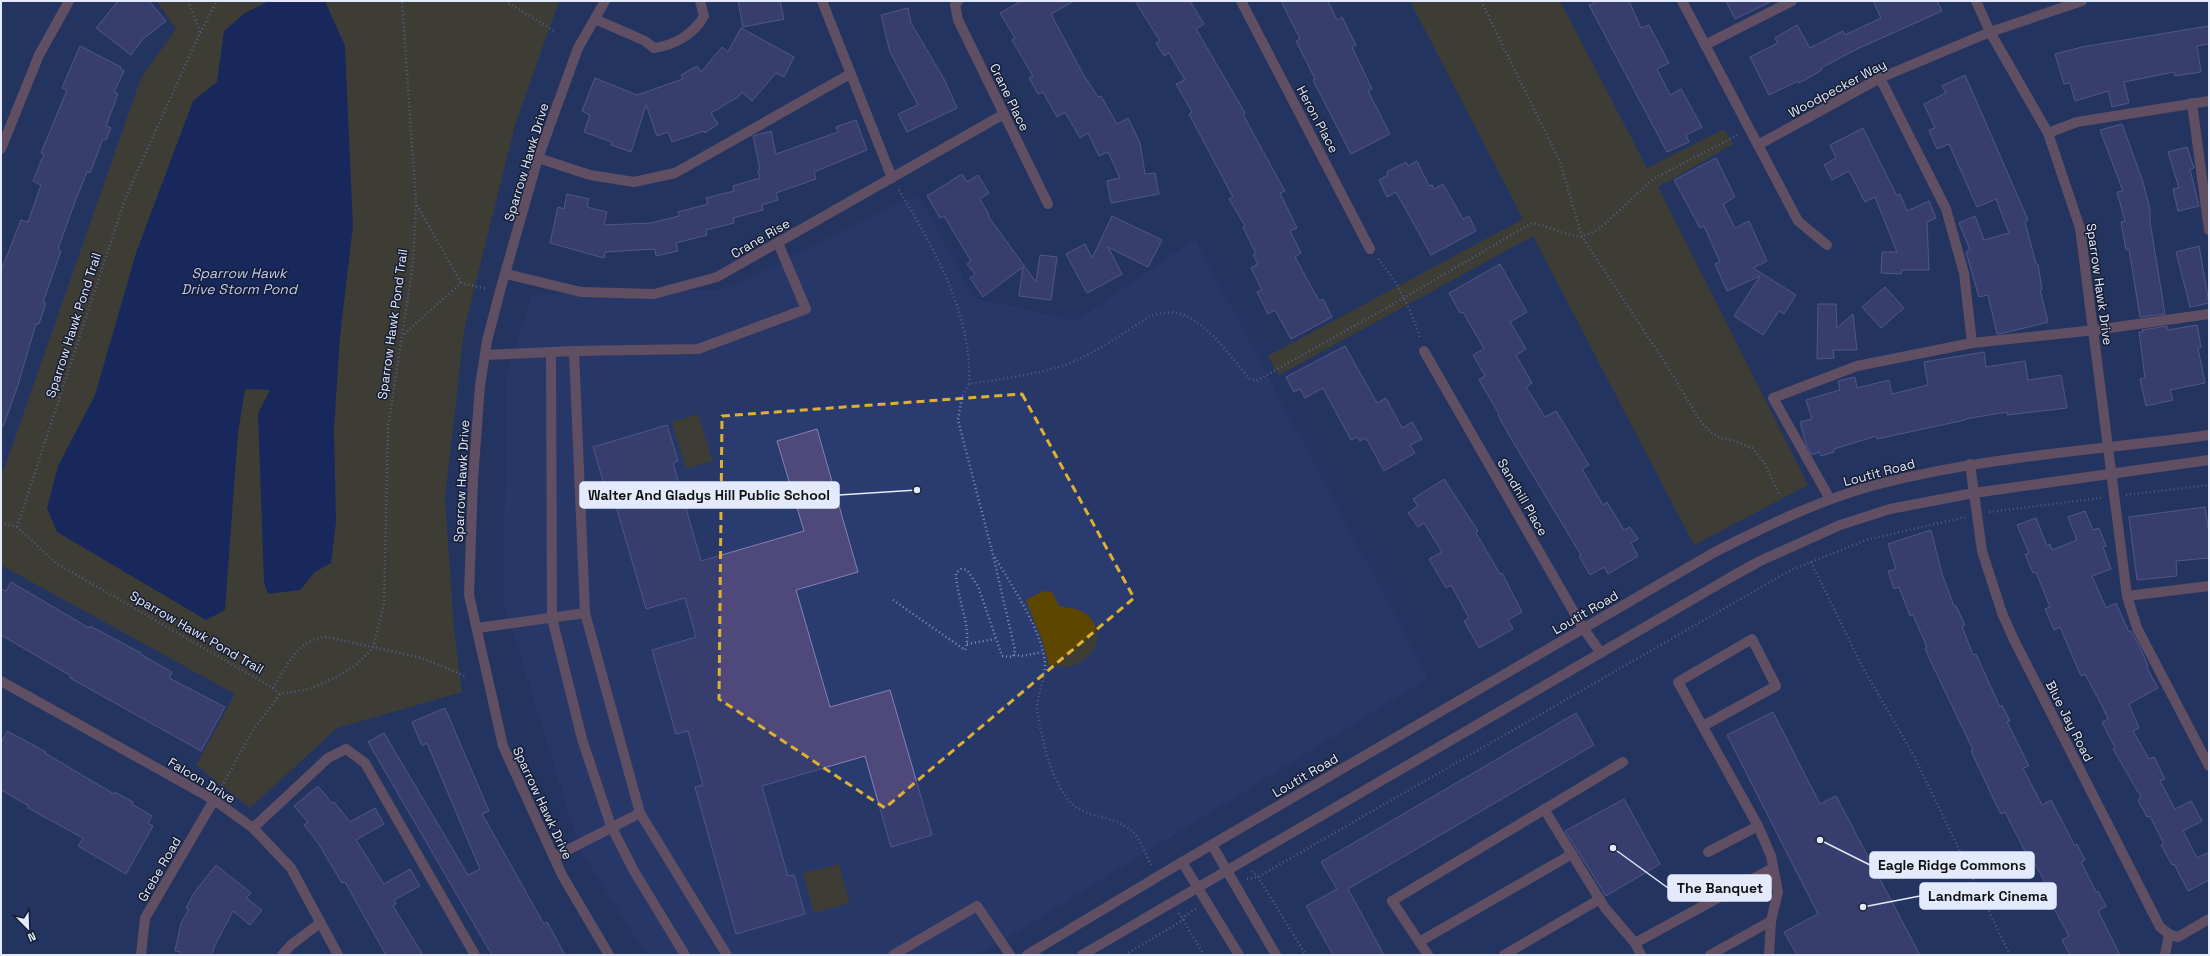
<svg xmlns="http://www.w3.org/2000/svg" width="2210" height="956" viewBox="0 0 2210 956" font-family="'Space Grotesk',sans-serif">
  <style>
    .built { fill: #2a3b6f }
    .green { fill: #5d4700 }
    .water { fill: #0d1a57 }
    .building { fill: #4e487b; stroke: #8580b7 }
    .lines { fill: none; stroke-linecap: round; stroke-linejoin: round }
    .path { stroke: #848fae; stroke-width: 2.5; stroke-dasharray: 1 3; stroke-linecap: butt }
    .minor { stroke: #a96e66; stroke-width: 10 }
    .marked { fill: none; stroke: #deb133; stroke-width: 3; stroke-dasharray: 8 5; stroke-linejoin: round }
    .labels { text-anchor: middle; stroke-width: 3; stroke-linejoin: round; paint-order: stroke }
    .street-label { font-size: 13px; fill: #e3eafc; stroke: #161d32 }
    .water-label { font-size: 14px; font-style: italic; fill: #bccbf1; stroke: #161d32 }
    .leader { fill: none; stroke: #e3eafc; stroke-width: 1.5 }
    .callout-dot { fill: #e3eafc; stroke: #161d32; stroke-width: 1.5 }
    .callout { fill: #e3eafc; stroke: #e3eafc; stroke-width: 1.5 }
    .callout-label { font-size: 14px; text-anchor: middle; font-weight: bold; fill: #111 }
  </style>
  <rect width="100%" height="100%" fill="#253461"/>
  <!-- built -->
  <path class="built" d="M919,196L974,298L1077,321L1195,239L1428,678L979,955H647L581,852L504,603L506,377L532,295L725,289L887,208Z"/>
  <!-- green -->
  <g class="green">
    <path d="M157,1H559L515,125L464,330L445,498L454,631L462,692L337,728L250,808L196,765L235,694L1,565V478L141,78L176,29Z"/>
    <path d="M1410,1H1560L1647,168L1724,129L1733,144L1658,187L1808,485L1694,545L1533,236L1279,375L1268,356L1523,219Z"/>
    <path d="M698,414L713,461L686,469L672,422Z"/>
    <path d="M1043,591L1052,592L1059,606C1067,608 1076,608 1083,612C1117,634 1086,677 1049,665L1043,643L1026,600Z"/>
    <path d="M839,864L850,903L814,913L803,873Z"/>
  </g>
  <!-- water -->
  <path class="water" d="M269,1H325L345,46L353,226L340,337L334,429L336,522L331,563L315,572L300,590L268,594L264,583L258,413L270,390L245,389L238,433L225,610L206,620L57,532L47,508L58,466L95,395L136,253L193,101L217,82L224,31L245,13Z"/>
  <!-- building -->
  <g class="building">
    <path d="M118,1H149L166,21L143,39L131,55L96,28Z"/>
    <path d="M738,1H780L784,19L743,27Z"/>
    <path d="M1021,1H1074L1051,14L1083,74L1098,97L1101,96L1117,124L1128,118L1140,143L1145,174L1155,173L1159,194L1111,203L1107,181L1120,178L1108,152L1099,156L1088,133L1080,138L1065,112L1057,117L1043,92L1038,94L1029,78L1033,76L1012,40L1015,38L1000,13Z"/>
    <path d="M1135,1H1190L1204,24L1196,29L1245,113L1243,114L1254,135L1285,191L1280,193L1297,228L1290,231L1301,253L1295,257L1319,301L1323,299L1332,317L1291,339L1275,310L1268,314L1257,292L1262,290L1251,268L1258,264L1253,255L1256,254L1243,227L1245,226L1229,199L1233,197L1189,114L1192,112L1176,84L1185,80L1169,53L1164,56L1156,43L1160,41Z"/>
    <path d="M1281,1H1328L1337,20L1342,17L1356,45L1352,47L1372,89L1368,91L1390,134L1351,154L1313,80L1315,79L1296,41L1300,39Z"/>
    <path d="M1598,1H1629L1641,28L1649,25L1669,63L1657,69L1670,95L1681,89L1702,127L1686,135L1689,142L1667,152L1589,5Z"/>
    <path d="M1726,1H1772L1735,19Z"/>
    <path d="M1873,1H1937L1942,11L1857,49L1821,68L1822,70L1799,83L1798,81L1769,95L1750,57L1778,43L1775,38L1797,25L1810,48L1843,31L1845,35L1881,18Z"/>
    <path d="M908,8L911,23L944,79L957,108L907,132L898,114L918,105L890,52L881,15Z"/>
    <path d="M2209,26V44L2197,46L2201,72L2175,76L2174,72L2124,82L2129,103L2112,107L2108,91L2075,101L2070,83L2064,84L2055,54L2082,47Z"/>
    <path d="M741,28L794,57L784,77L776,73L752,101L742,92L738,97L711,113L718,124L705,133L704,131L672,142L668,132L657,136L646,105L631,152L611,145L612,142L584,132L590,115L582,111L595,78L637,95L683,79L681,75L697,66L701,72L722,47L728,52Z"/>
    <path d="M80,46L121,67L120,68L124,71L114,92L118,94L106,126L111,128L106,140L103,139L90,173L87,172L76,199L58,249L61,251L43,302L46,303L39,324H36L18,385L3,427L1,426V271L21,220L28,222L41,185L33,181L44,154L41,153L67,90L62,88Z"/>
    <path d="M1965,75L2028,220L2025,222L2036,264H2038L2042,290H2040L2048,322L2004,333L1997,334L1988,295L1979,297L1966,252L1970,250L1959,223L1975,216L1984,240L2009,233L1996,199L1977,207L1949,144L1937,149L1929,130L1935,128L1924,104L1946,93L1942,86Z"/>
    <path d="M856,120L867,150L814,172L816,179L776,193L778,200L762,205L763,210L733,218L734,223L706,230L707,235L676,243L678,251L656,256L655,249L605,252L604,258L550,243L558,207L564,209L567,194L589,199L587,207L607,212L604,225L651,223L679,216L678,212L708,204L706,198L734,191L733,186L760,178L758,170L760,169L753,136L756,135L771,131L776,154L838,132L836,127Z"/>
    <path d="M2122,124L2143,182L2150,209V222L2165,314L2140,317L2129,249L2126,250L2121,222L2125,221L2117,192L2123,191L2100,130Z"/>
    <path d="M1863,128L1897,196L1900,194L1907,211L1929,201L1936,218L1927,222L1929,270H1902L1901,274L1881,273L1882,252H1897L1875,197L1865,202L1849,171L1832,180L1824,165L1836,158L1830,145Z"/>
    <path d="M2187,147L2194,168L2190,169L2199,206L2178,211L2173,189L2179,188L2168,152Z"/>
    <path d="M1716,158L1735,197L1723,204L1735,228L1749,221L1767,261L1753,268L1796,295L1784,314L1779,311L1763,335L1734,316L1760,276L1727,291L1715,264L1720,262L1704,226L1700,228L1674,180Z"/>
    <path d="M1417,161L1429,186L1432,185L1434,189L1443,184L1463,219L1469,216L1476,231L1431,255L1396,192L1387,197L1379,180L1388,175L1387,172L1406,162L1408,166Z"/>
    <path d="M962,174L967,182L978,175L989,193L980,199L989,215L988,216L1036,282L1040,255L1057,257L1051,300L1019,296L1023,267L983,297L970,278L975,274L967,264L971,261L944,216L940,218L927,196Z"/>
    <path d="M1112,216L1162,240L1148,267L1108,247L1122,274L1087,293L1066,254L1085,244L1092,258Z"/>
    <path d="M2199,246L2209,303L2190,307L2176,252Z"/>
    <path d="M1500,264L1527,312L1510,322L1526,349L1516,355L1532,383L1526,387L1545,417L1556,411L1589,465L1582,469L1603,505L1607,502L1624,530L1630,527L1638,539L1631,543L1638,556L1608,574L1604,567L1590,575L1579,556L1581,555L1510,437L1498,415L1499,414L1479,380L1485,376L1473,355L1484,349L1463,312L1460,313L1449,293Z"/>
    <path d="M1885,287L1904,308L1881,328L1862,307Z"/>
    <path d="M1818,304H1836L1837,328L1853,314L1857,350H1833L1834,358L1817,359Z"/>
    <path d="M2197,325L2201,347L2198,348L2205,383L2170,390L2173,400L2146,406L2140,379L2145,378L2139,332H2143L2142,330L2167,326L2168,330Z"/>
    <path d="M1345,346L1377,403L1386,398L1402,428L1412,422L1422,439L1410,445L1415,453L1384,471L1366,438L1360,441L1357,437L1351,440L1323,388L1305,398L1300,389L1294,392L1286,377Z"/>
    <path d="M1984,352L1986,367L2025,361L2028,380L2061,375L2067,408L2007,415V412L1965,419V420L1877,439L1876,436L1834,449V452L1821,456L1819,452L1812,455L1806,444L1800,422L1812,419L1806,400L1840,390L1838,381L1855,377L1857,388L1889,380L1892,394L1928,385L1924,362Z"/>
    <path d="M667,425L678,461L673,463L701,561L804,531L777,441L817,429L858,572L796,590L830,707L890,690L932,835L891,847L865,756L762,786L788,876L794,875L805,914L736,934L695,787L703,785L688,731L676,734L652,650L696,637L685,598L646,609L609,482L604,484L593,447Z"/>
    <path d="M1444,479L1478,531L1476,533L1500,574L1502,573L1522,612L1508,620L1513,629L1479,648L1464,621L1469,618L1451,585L1446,588L1429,559L1442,552L1424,523L1418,527L1408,513L1418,506L1413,499Z"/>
    <path d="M2205,507L2209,534V558L2176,561L2177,576L2137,580L2129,517Z"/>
    <path d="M2085,511L2093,530L2099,528L2106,546L2103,547L2111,569L2092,576L2106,608L2116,603L2129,632L2131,631L2139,645L2148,666H2146L2158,688L2129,704L2139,728L2133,731L2149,759L2154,757L2165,779L2160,781L2175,809L2191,801L2202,821L2183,831L2197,858L2209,852V880L2188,891L2174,864L2172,865L2161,845L2164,844L2150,816L2147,817L2138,800L2141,797L2113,749L2115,748L2102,722L2108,719L2101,704L2085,674L2081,676L2060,627L2054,630L2045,609L2050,607L2036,572L2033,573L2025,554L2029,553L2017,525L2036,518L2047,546L2050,544L2052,550L2077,540L2068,517Z"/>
    <path d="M1931,530L1942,574L1954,606H1956L1965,625L1962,626L1973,655L1976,654L2000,707L2002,705L2010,721L2007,722L2029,766L2023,768L2042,805L2051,800L2075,846L2077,844L2085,860L2081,862L2096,892L2098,891L2106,906L2098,911L2120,955H2070L2062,940L2069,936L2045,892L2049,890L2033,860L2030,861L2005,812L2001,814L1994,800L1971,751L1973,750L1931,662L1925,648L1927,647L1913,615L1910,616L1899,587L1894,589L1888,571L1896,569L1888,544Z"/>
    <path d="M11,582L89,628L90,626L141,653L140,654L172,672L169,678L225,707L201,751L70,678L71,676L1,635V589L6,591Z"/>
    <path d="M445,708L489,811L482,814L544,924L547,922L565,955H492L368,742L384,733L468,875L480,869L427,743L422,746L412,722Z"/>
    <path d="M1773,712L1820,804L1836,796L1920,955H1797L1784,932L1818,914L1727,735Z"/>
    <path d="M1576,713L1594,745L1348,889L1384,955H1333L1306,906L1337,889L1321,862Z"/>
    <path d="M7,731L46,752L45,753L114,794L115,792L133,802L132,804L152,816L148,823L153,826L126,874L78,846L83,838L28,808L29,806L1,790V743Z"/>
    <path d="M318,786L332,803L334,802L350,822L375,808L384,824L356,840L384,884L410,869L420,886L394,900L396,904L393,906L423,955H386L345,882L342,883L318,843L304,825L308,822L294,806Z"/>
    <path d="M1624,799L1660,864L1606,896L1565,831Z"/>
    <path d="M216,865L251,893L246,898L262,910L250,925L233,911L215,945L212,955H179L180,952L175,951L181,923L189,909L186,908L194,893Z"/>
  </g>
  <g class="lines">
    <!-- path -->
    <g class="path">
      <path d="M188,1L200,32"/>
      <path d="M505,1L556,32"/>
      <path d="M1481,1L1560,162L1582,237L1597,230L1606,223L1653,179L1738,135"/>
      <path d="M899,190C934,249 972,313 969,384C1000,379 1035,375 1065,365C1093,355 1125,332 1150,316C1158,314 1169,311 1177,313C1206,319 1231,358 1250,379L1256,381L1397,302L1532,223C1549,226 1564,235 1582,237L1666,364L1699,419L1707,429L1720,438L1732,440L1752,448L1764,462L1780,496"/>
      <path d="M417,205L461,283"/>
      <path d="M1378,259C1399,283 1410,308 1420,338"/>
      <path d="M404,334L461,283L487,289"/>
      <path d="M2126,495L2209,485"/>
      <path d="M1989,512L2101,498"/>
      <path d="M1,523L17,527L56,563L273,688L280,694L309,689L336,677L356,665L373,648L384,604L388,427L413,264L416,204L402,1"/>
      <path d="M17,527L125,199L198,37L217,1"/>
      <path d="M995,557C1011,585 1044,633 1045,665C1045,680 1037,695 1037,710C1042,739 1052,789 1076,807C1094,819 1119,817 1134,833C1141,841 1146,855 1151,865"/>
      <path d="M1811,562L1863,668L1914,756L2010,955"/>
      <path d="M893,600L965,650C973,629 956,597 956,573L961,569L967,570L978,586L1002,656L1013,657L1015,650L993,555L958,420L962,397L969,384"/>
      <path d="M967,644L995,639"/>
      <path d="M1014,655L1023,656L1042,652"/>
      <path d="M273,688C288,665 297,639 327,637L422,658L465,676"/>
      <path d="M220,790L253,730L280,694"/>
      <path d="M1252,871L1258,877L1306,955"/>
      <path d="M1247,879L1258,877L1789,571L1866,540L1965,517"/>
      <path d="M1179,913L1204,955"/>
      <path d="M1125,955L1183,920L1186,915L1196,909"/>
    </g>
    <!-- minor -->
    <g class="minor">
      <path d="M605,1L578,48L538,158L500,291L487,341L480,386L473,479L469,595L503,746L562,875L609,955"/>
      <path d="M822,1L892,178"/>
      <path d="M958,1L955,5L958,20L1048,204"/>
      <path d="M1241,1L1370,249"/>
      <path d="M1682,1L1798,221L1827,245"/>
      <path d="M1976,1L1990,32L2048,133L2080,228L2127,596L2137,628L2209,766"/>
      <path d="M595,19L645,41L654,48C675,45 694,34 704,16L700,1"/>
      <path d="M1705,45L1792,1"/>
      <path d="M1880,78L1946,209L1964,273L1972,343"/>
      <path d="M2192,103L2209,230"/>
      <path d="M2048,133L2077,122L2209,101"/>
      <path d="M1758,145L1880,78L1990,32L2082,1"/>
      <path d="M1,149L39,55L69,1"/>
      <path d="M538,158L590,175L634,182L675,173L850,74"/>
      <path d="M506,274L581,292L654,294L717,277L1004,114"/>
      <path d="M1424,351L1583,628L1601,653"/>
      <path d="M551,352L552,618L582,739L611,826L634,871L685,955"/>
      <path d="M485,355L574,351"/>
      <path d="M1970,464L1982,551L2002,613L2014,640L2160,927L2169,934L2178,937L2209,919"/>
      <path d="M1830,499L1773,398L1857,366L1972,343L2095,330L2209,314"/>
      <path d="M2127,596L2209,586"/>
      <path d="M477,628L585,613"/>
      <path d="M1,681L214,800L253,828L291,868L338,955"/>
      <path d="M1703,726L1776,686L1752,639L1678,682L1758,826L1708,852"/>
      <path d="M1544,809L1605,908L1635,943L1641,955"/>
      <path d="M1758,826L1771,856L1778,892L1771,921L1769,955"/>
      <path d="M253,828L328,758L346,749L365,763L475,955"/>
      <path d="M1212,845L1276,955"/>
      <path d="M554,857L640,813"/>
      <path d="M1182,862L1239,955"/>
      <path d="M1419,942L1572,854"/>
      <path d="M1635,943L1773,868"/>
      <path d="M141,955L145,918L214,800"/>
      <path d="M282,955L291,945L320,923"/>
      <path d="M727,955L640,813L585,613L574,351L698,349L806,309L778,243"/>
      <path d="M893,955L977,906L1010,955"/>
      <path d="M1027,955L1182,862L1713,553C1768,525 1823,498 1883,483C1989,456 2100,450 2209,435"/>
      <path d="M1082,955L1731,577L1760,561L1840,525L1890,509L1974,493L2209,460"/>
      <path d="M1428,955L1392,901L1623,762"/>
      <path d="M1504,955L1600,899"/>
      <path d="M1710,955L1771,921"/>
      <path d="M2165,955L2169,934"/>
    </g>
  </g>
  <!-- marked area -->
  <path d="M0 0H2210V956H0ZM1022,394L1134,598L885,808L719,699L722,416Z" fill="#253461" fill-opacity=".55" fill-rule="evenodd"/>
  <path class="marked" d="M1022,394L1134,598L885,808L719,699L722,416Z"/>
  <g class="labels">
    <!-- street labels -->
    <g class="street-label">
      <text transform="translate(1837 88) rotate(-28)" y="5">Woodpecker Way</text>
      <text transform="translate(1010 97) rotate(64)" y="5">Crane Place</text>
      <text transform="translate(1318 119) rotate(62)" y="5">Heron Place</text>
      <text transform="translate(526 162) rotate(-73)" y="5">Sparrow Hawk Drive</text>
      <text transform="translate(760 238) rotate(-30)" y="5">Crane Rise</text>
      <text transform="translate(2100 284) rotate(82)" y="5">Sparrow Hawk Drive</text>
      <text transform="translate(392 324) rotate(-82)" y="5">Sparrow Hawk Pond Trail</text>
      <text transform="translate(73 325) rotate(-72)" y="5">Sparrow Hawk Pond Trail</text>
      <text transform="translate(1879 472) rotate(-15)" y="5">Loutit Road</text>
      <text transform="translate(461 481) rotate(-87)" y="5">Sparrow Hawk Drive</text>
      <text transform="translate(1523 497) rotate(60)" y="5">Sandhill Place</text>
      <text transform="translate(1585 612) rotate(-30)" y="5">Loutit Road</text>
      <text transform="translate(197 632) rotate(30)" y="5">Sparrow Hawk Pond Trail</text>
      <text transform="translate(2070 721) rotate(63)" y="5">Blue Jay Road</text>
      <text transform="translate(1305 775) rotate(-30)" y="5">Loutit Road</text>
      <text transform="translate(202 780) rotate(31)" y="5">Falcon Drive</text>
      <text transform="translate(543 803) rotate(65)" y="5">Sparrow Hawk Drive</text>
      <text transform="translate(159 869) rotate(-60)" y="5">Grebe Road</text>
    </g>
    <!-- water labels -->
    <g class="water-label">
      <text x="239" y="278">Sparrow Hawk<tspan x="239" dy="16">Drive Storm Pond</tspan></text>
    </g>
  </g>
  <!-- callouts -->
  <path class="leader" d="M917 490L839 495M1820 840L1870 865M1613 848L1668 888M1863 907L1920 896"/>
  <g class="callout-dot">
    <circle cx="917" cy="490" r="4"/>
    <circle cx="1820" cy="840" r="4"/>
    <circle cx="1613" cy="848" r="4"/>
    <circle cx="1863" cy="907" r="4"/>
  </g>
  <g class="callout">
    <rect x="580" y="482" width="259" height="26" rx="4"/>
    <rect x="1870" y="852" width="164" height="26" rx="4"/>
    <rect x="1668" y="875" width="103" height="26" rx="4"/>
    <rect x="1920" y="883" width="136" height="26" rx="4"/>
  </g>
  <g class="callout-label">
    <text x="709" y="500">Walter And Gladys Hill Public School</text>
    <text x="1952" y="870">Eagle Ridge Commons</text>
    <text x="1720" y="893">The Banquet</text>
    <text x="1988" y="901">Landmark Cinema</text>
  </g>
  <!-- border -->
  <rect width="2210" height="956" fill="none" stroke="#e3eafc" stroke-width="4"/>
  <!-- north arrow -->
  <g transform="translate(28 928) rotate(157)" stroke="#161d32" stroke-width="3" paint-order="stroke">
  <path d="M0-3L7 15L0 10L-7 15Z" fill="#e3eafc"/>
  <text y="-6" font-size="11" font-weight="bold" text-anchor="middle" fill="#e3eafc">N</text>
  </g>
</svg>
